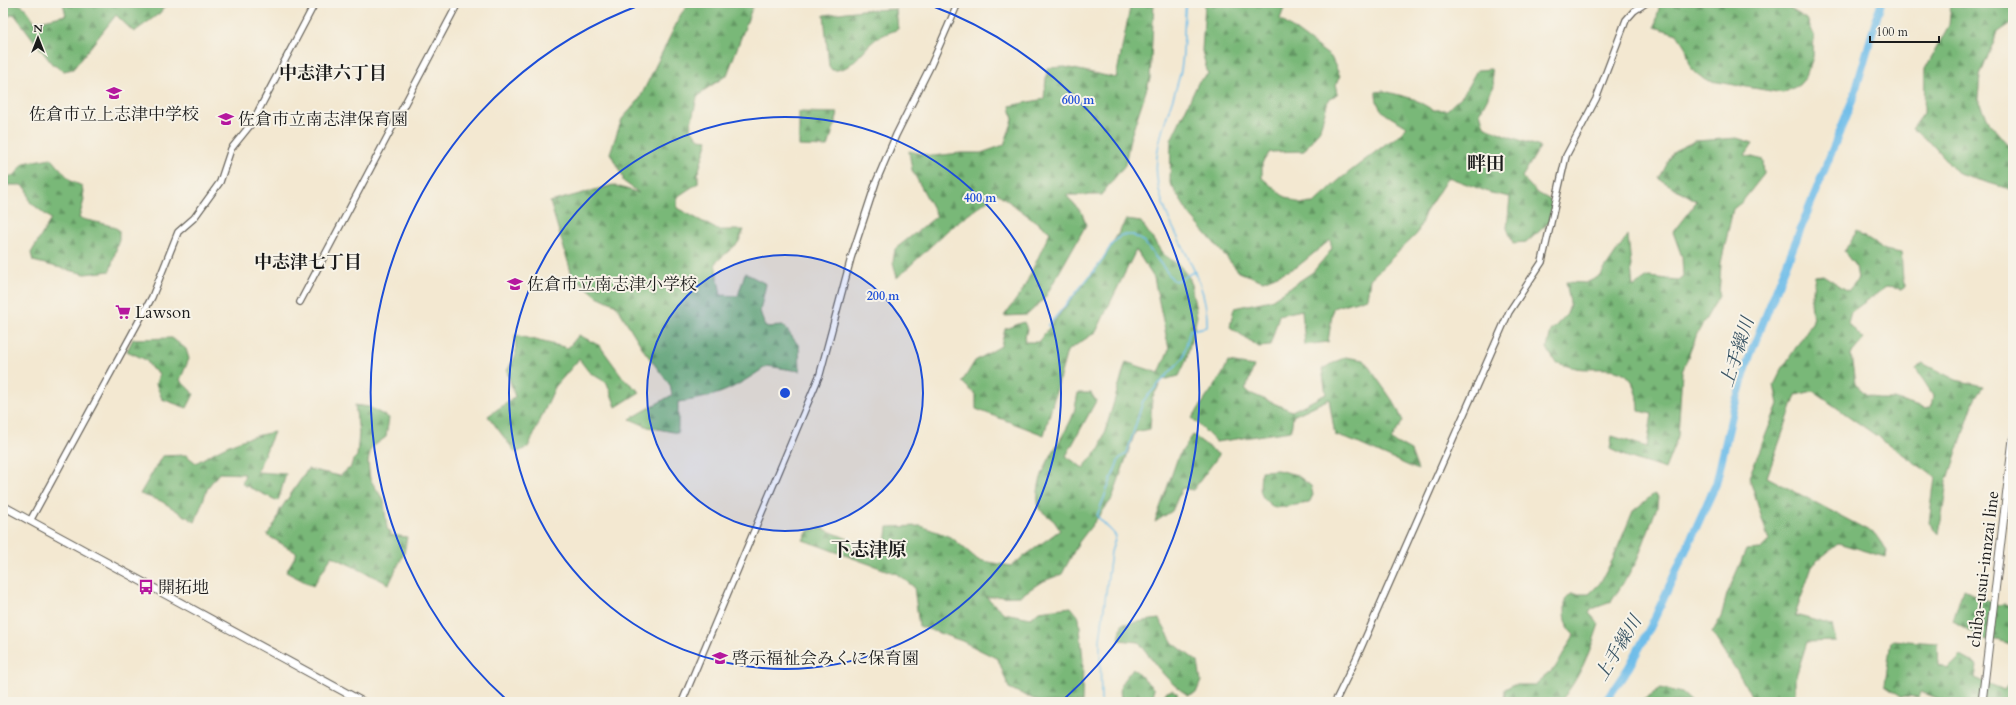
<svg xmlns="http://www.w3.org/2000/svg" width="2016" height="705" viewBox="0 0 2016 705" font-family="Cardo,'Noto Serif JP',serif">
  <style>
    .forest { fill: url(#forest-firs); stroke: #4a6a4a }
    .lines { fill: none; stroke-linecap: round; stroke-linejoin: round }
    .stream { stroke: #6fbde9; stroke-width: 1.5 }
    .river { stroke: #6fbde9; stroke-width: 8 }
    .minor-casing { stroke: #67635b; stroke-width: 8 }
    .major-casing { stroke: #67635b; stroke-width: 9 }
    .minor { stroke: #fff; stroke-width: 5.5 }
    .major { stroke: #fff; stroke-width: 7 }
    .ring { fill: none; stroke: #1d4ed8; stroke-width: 2 }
    .labels { text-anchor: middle; stroke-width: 4; stroke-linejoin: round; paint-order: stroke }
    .poi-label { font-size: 17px; fill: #1c1c1c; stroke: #f7f3e8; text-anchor: start }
    .street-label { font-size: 17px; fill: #1c1c1c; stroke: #f7f3e8 }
    .neighbourhood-label { font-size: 18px; font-weight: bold; fill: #1c1c1c; stroke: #f7f3e8 }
    .water-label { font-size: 18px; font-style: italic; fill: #395464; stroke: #f7f3e8 }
    .quarter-label { font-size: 19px; font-weight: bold; fill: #1c1c1c; stroke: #f7f3e8 }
    .centre { fill: #1d4ed8; stroke: #f7f3e8; stroke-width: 2 }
    .ring-label { font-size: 12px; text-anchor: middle; font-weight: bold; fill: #1d4ed8; stroke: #f7f3e8; stroke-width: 4; stroke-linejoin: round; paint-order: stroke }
  </style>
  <defs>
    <pattern id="forest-firs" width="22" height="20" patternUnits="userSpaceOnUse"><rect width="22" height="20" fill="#79b878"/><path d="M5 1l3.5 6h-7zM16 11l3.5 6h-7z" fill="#629562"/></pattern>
  </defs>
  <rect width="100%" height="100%" fill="#f7f3e8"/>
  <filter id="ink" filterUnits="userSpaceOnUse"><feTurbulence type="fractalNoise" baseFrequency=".025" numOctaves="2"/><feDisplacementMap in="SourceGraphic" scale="8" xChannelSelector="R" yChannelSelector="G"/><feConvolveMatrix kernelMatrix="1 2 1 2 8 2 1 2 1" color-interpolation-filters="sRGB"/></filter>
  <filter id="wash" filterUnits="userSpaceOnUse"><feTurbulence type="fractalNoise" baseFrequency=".012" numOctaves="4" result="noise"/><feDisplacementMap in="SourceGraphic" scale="16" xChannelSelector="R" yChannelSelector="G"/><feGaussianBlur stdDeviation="0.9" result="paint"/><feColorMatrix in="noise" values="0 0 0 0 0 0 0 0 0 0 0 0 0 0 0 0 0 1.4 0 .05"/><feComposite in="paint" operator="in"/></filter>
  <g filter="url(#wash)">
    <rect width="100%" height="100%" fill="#f3e8d1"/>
    <!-- forest -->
    <g class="forest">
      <path d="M3,3C24,3 24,5 35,22L66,15L63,3H167L160,13L134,32L116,15L73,69L64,71L52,64L14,14L3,18Z"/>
      <path d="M690,3H754L727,75L703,91L697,98L690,128L699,139L708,140L698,173V183L677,197V208L718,230H744L738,243L715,263L721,295L738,296L745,273L766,284L760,311L765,327L784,326L799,346L800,371L767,366C733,389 719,397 678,402V433L648,427L630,419L672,395L670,385L645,352L616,305L597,296L572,275L550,202L613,185L639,193L623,181V177L610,153L622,119L639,100L681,14Z"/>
      <path d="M1131,3H1154L1150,79L1130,139L1125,165L1101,195H1066L1082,213L1086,225L1044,299L1027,315L1004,316L1023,290L1050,232L997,193L948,230L897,278L893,262L895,249L937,216L912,170L909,151L932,156L961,153H981L1004,145L1013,120L1010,106L1044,99L1047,68L1065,67L1116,78Z"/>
      <path d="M1205,3H1286L1280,19L1331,57L1340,76L1336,84L1338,93L1328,101L1320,129L1304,151L1270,152L1262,163V178L1282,195L1300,204L1314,203L1339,180L1387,143L1395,139L1407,127C1392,116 1376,115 1376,92L1384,91L1414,99L1433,110H1447L1463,95L1477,70L1491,69L1494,86L1480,112L1484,126L1505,135L1540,147L1522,177L1536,192L1552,201L1554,215L1551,221L1527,242L1513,243L1507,228L1510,197L1491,193L1448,177L1425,213L1417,234L1370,279L1367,298L1333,308L1328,342L1305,345L1302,310L1279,315L1270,346L1259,347L1230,327L1234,308L1271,300L1313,272L1332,249L1330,240L1297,267L1263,281L1239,272L1189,214L1170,183L1171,140L1199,81L1208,74L1202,51Z"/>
      <path d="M1660,3H1780L1807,19L1814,35L1813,57L1806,77L1799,85L1783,93L1705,80L1691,69L1686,48L1677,34L1655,27Z"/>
      <path d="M1951,3H2013V22L1997,33L1980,76L1978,99L1991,125L2008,145L2013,163V190L1958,174L1930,142L1912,129L1924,113L1925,69L1949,25Z"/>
      <path d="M896,9L898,29C891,32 882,35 876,39C861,50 852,72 832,70L829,66L824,15L862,10Z"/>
      <path d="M799,112L838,113L828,147L799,146Z"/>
      <path d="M1737,138L1753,143L1745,155L1763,160L1764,174L1742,202L1733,209L1721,263L1719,296L1697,334L1682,372L1678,436L1665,469L1625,456L1610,449L1612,436L1647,447L1652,414L1639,411C1639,400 1636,381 1625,374C1613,365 1590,371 1576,368C1569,367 1562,364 1555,362L1547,348L1551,331L1567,314L1570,303L1566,282L1586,283L1600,276L1628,235L1633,287L1648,277L1678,280L1683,276L1682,257L1673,232L1697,201L1659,179L1674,151L1695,141Z"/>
      <path d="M51,158L71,181L82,186L84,200L79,218C91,222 109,223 119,230V239L110,271L85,274L33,261L31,253L51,219L30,202L27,189L21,185H3V178L15,175L24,163Z"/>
      <path d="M1126,220L1141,222L1163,254L1180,266L1190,279L1197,316L1186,361L1179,376L1162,380L1152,398L1150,429L1135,432L1112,499L1079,542L1062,574L1041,582L1020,596L986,597L1004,613L1031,618L1039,611L1071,607L1079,617L1083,660L1082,702H1040L1009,688L998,659L962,641L919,626L914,587L897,574L803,540L808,531L821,528L885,554L888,527L921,526L951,537L978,560L1011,566L1060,530L1054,521L1039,509C1032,476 1057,449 1071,420C1075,412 1076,402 1078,393H1091L1096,401L1066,456L1083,468L1100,448L1126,362L1159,373L1169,349L1154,278L1136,250L1096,332L1067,351L1044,435L976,409V395L962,382L975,361L1001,346L1005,329L1024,322L1027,329L1024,342H1038L1104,258Z"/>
      <path d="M1856,232L1885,250L1901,253L1903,280L1906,286L1902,289L1886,287L1851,312L1848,323L1864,339L1851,354L1855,384L1867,395L1878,399H1894L1925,409L1931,407L1933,395L1916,369L1922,363L1956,380L1983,386L1974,401L1947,482L1939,534L1929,523L1935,477L1813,391L1796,395L1767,477L1875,534L1887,551L1886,557L1839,543L1813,564L1795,615L1832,625L1836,641L1807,642L1795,679V702H1754L1742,679L1712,633L1721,617L1727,594L1746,550L1761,549L1769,541L1749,477L1778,404L1774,385L1782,369L1813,321L1811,301L1815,276L1823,275L1848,291L1858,279L1856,267L1844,252Z"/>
      <path d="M515,335L568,348L579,335L600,346L624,379L640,392L616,407L607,383L589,372L579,359L555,387L528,447L516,453L488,416L515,397L507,371L516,355Z"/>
      <path d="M172,338L186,349L189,359L180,380L194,394L187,408L162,399L156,384L159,373L152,369L146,360L127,351L133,339Z"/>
      <path d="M1345,357L1364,360L1395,404L1403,421L1391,440L1411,451L1418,470L1355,442L1335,435L1329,399L1293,416L1291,431L1216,442L1192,418L1222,375L1228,362L1254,366L1245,391L1292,411L1326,394L1322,369Z"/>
      <path d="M355,405L369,407L389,418L386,437L371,448L368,462L370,479L384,501L387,528L391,535L407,537L404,553L389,584L332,556L313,586L286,572L297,553L267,535L276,522L280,510L308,469L340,476L348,469H350L353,460L357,456L359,433Z"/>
      <path d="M274,432L257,472L286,474L278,501L242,484L245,474L219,473L208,487L195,522L161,501L140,494L162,456L186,455L196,463C226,445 239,439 274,432Z"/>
      <path d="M1193,435L1219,455L1193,490L1182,488L1172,511L1155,522L1178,457Z"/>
      <path d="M1277,470L1297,475L1311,486L1313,495L1309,503L1275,508C1257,496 1260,491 1261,471Z"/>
      <path d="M1654,494L1658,497L1657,507L1636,563L1611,602L1592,609L1589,613L1599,624C1590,652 1579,679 1560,702H1504L1505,689L1512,685H1535L1555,668L1574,635C1564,627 1565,613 1565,600L1571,594H1589L1600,583L1613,559L1633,511Z"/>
      <path d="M1963,589L1998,606L2004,603L2013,607V645L1998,640H1986L1953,621Z"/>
      <path d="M1159,619L1173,643L1198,662L1201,681L1196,693L1188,695C1167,683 1153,661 1139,642L1119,640L1122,624Z"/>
      <path d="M1891,640L1937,643L1938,665L1948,669L1961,656L1977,665L1975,678L2004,690L2013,678V700L2004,702H1948L1921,692L1919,697L1901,696L1885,685Z"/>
      <path d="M1133,668L1153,688L1154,697L1149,702H1122C1117,682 1123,682 1133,668Z"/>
      <path d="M1661,688L1682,693L1692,702H1640Z"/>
      <path d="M1172,690L1177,693L1178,702H1167L1165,693Z"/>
    </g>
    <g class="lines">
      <!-- stream -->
      <g class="stream">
        <path d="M1048,326L1099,265L1112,244L1121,235H1133L1144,242L1173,280L1177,281L1195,271"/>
        <path d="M1101,702L1100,640L1111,552L1116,536L1097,516L1119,459L1127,453L1143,401L1183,358L1190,330L1207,327C1209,273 1167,235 1158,185C1150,144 1173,108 1181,70C1185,48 1183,25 1186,3"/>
      </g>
      <!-- river -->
      <path class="river" d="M1605,702L1629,667L1651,626L1716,484L1733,411L1750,355L1854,96L1881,3"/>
    </g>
  </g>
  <g filter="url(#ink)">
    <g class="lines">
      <defs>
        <g id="minor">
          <path d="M300,302L458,3"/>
          <path d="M30,521L152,297L178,232L194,218L220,182L231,149L252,123L315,3"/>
          <path d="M682,702L820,374L851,258L876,182L896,135L931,65L958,3"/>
          <path d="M1335,702L1356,659L1509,312L1542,262L1566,156L1596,99L1626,20L1634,11L1646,3"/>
        </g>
        <g id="major">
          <path d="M3,506L363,702"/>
          <path d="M1982,702L2013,439"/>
        </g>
      </defs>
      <!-- minor casing -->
      <use href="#minor" class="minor-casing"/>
      <!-- major casing -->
      <use href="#major" class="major-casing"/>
      <!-- minor -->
      <use href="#minor" class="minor"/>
      <!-- major -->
      <use href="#major" class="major"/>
    </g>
  </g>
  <!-- distance rings -->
  <circle cx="785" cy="393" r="138" fill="#1d4ed8" fill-opacity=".12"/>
  <g class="ring">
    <circle cx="785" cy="393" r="138"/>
    <circle cx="785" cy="393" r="276"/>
    <path d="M508 701A414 414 0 0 1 643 4M927 4A414 414 0 0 1 1062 701"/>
  </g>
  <!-- icons -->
  <defs>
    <symbol id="school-bare" viewBox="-9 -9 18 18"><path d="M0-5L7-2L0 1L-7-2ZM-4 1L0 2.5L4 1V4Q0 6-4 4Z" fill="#b5179e" stroke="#f7f3e8" stroke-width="2.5" paint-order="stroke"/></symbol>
    <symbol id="supermarket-bare" viewBox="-9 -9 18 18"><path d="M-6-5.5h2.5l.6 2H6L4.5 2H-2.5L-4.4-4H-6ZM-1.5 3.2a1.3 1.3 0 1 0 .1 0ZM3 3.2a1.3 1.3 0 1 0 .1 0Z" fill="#b5179e" stroke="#f7f3e8" stroke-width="2.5" paint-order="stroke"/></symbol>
    <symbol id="bus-bare" viewBox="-9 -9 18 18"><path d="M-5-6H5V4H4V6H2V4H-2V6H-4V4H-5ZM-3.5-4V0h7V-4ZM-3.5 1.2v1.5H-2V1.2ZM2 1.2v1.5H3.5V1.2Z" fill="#b5179e" stroke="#f7f3e8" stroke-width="2.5" paint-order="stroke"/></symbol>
  </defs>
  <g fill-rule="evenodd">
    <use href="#school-bare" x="103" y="82" width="22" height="22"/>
    <use href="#school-bare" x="215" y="108" width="22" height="22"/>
    <use href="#school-bare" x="504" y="273" width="22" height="22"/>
    <use href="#supermarket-bare" x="112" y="301" width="22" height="22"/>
    <use href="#bus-bare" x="135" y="576" width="22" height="22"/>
    <use href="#school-bare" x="709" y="647" width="22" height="22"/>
  </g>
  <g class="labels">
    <!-- poi labels -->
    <g class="poi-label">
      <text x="114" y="120" text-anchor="middle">佐倉市立上志津中学校</text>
      <text x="238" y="125">佐倉市立南志津保育園</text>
      <text x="527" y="290">佐倉市立南志津小学校</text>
      <text x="135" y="318">Lawson</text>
      <text x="158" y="593">開拓地</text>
      <text x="732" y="664">啓示福祉会みくに保育園</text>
    </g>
    <!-- street labels -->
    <g class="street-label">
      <text transform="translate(1983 569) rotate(-83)" y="6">chiba-usui-innzai line</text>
    </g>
    <!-- neighbourhood labels -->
    <g class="neighbourhood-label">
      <text x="333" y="79">中志津六丁目</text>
      <text x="308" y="268">中志津七丁目</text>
    </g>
    <!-- water labels -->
    <g class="water-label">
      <text transform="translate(1737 352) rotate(-72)" y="6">上手繰川</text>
      <text transform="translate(1618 648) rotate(-59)" y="6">上手繰川</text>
    </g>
    <!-- quarter labels -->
    <g class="quarter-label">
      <text x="1486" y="170">畔田</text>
      <text x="869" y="556">下志津原</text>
    </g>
  </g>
  <circle cx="785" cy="393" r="6" class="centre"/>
  <g class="ring-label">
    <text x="1078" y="104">600 m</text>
    <text x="980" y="202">400 m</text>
    <text x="883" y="300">200 m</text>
  </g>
  <!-- margin -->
  <rect width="2016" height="705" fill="none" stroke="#f7f3e8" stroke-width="16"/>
  <!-- north arrow -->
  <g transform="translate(38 38)" stroke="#f7f3e8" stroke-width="3" paint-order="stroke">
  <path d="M0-3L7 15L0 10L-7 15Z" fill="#1c1c1c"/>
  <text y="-6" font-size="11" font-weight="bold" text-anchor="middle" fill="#1c1c1c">N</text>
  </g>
  <!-- scale -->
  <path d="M1870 36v6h69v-6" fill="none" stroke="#1c1c1c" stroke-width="2"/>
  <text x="1876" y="36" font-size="12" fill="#1c1c1c" stroke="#f7f3e8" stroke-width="3" paint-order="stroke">100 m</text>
</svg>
